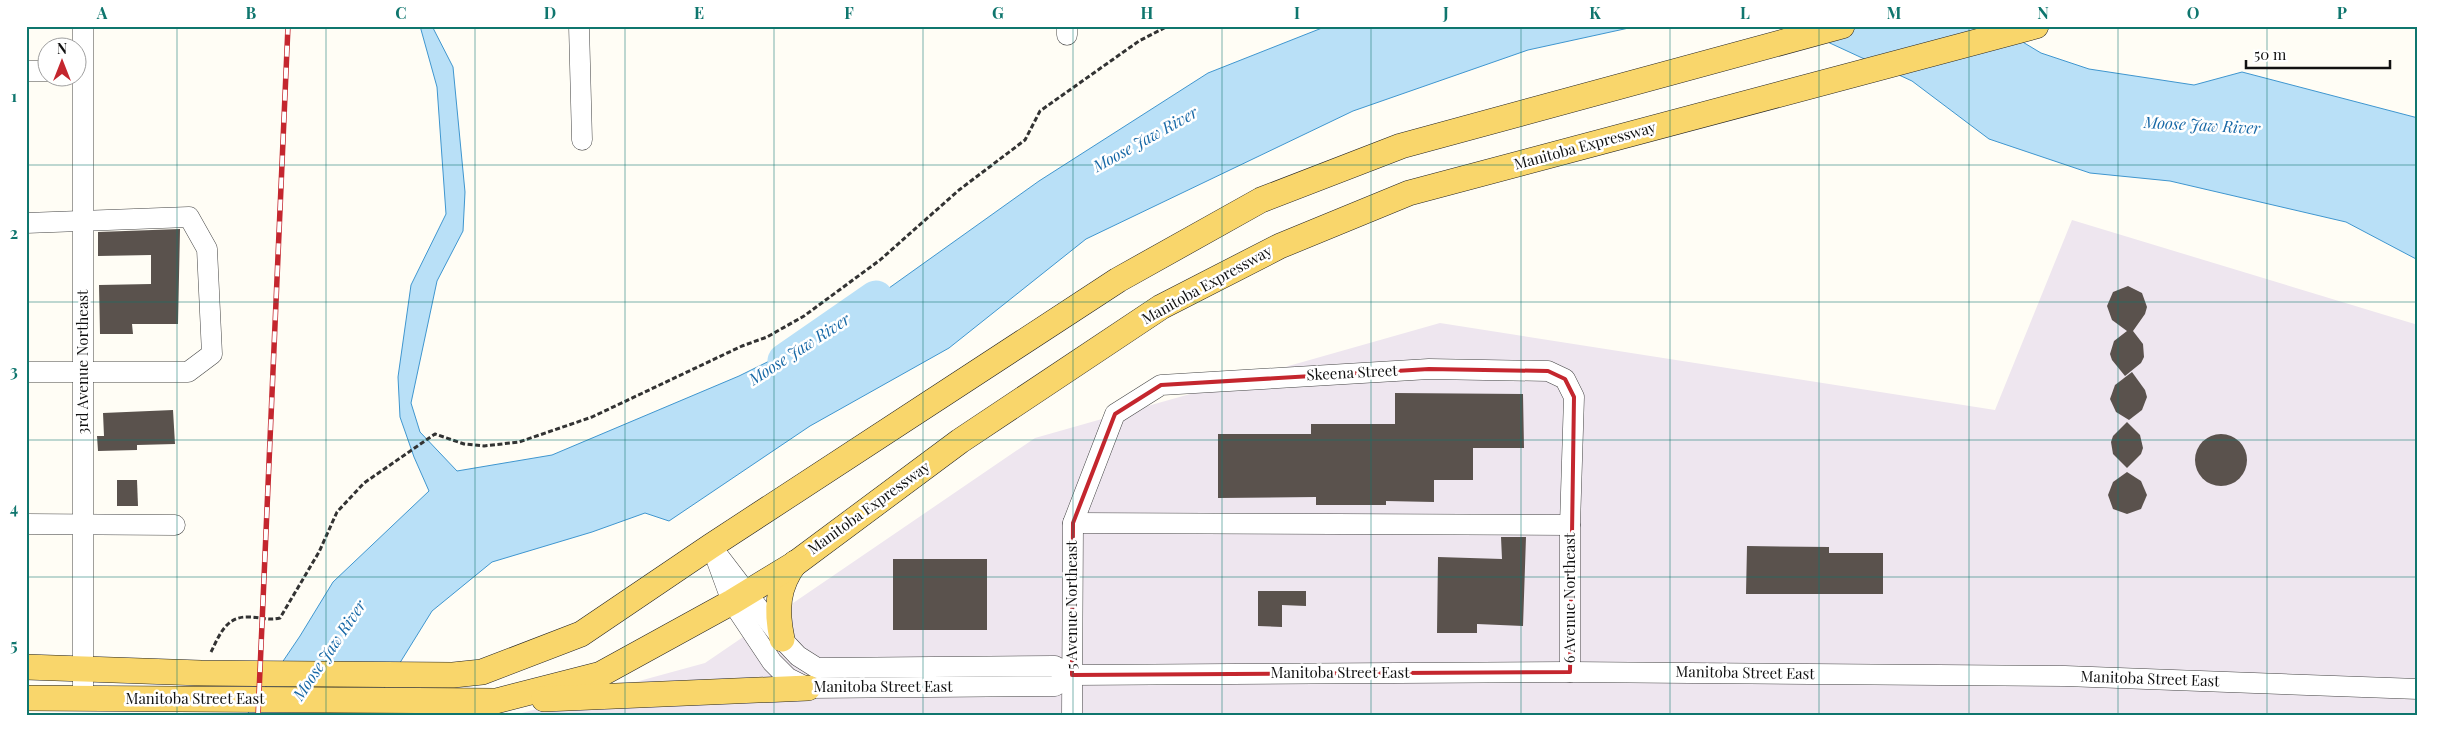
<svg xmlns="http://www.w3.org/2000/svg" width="2444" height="742" viewBox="0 0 2444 742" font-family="'Playfair Display',serif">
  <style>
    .industrial { fill: #eee6ef }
    .water { fill: #b9e0f7; stroke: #3f96cf }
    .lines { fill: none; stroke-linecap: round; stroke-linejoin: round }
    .river { stroke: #b9e0f7; stroke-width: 35 }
    .building { fill: #5a524d }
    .minor-casing { stroke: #444; stroke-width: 21 }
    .major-casing { stroke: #222; stroke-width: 26 }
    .path { stroke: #333; stroke-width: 3; stroke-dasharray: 5 2.5; stroke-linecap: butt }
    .minor { stroke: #fff; stroke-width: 20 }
    .major { stroke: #f9d66b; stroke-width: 25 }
    .rail-casing { stroke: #c4262e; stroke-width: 5.5 }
    .rail { stroke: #fff; stroke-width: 4; stroke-dasharray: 11; stroke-linecap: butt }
    .marked { fill: none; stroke: #c4262e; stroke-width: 4; stroke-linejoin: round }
    .grid { fill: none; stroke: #0f766e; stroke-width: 1; stroke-opacity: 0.55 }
    .labels { text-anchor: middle; stroke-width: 5; stroke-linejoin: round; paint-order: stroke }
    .street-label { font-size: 15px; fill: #111; stroke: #fff }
    .water-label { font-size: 16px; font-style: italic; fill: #1768a6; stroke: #fff }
    .neatline { fill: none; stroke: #0f766e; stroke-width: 2 }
    .grid-label { font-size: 16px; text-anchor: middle; font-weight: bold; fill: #0f766e }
  </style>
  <rect width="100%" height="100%" fill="#fffdf5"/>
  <!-- industrial -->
  <path class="industrial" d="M2072,220L2418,325V716H511L705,663L1035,438L1440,323L1995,410Z"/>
  <!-- water -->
  <g class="water">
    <path d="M420,26H432L453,67L465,192L463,231L437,281L411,403L420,432L457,471L552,455L739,376L826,333L1039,181L1208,73L1327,26H1638L1528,50L1353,111L1086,239L949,348L810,426L669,521L645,513L592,532L492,562L432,611L367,716H246L300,636L333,582L429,491L414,457L400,417L398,377L411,285L446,214L437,87Z"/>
    <path d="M1793,26H1996L2041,53L2089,69L2194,85L2242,72L2418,118V260L2346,222L2170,181L2090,173L1989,139L1912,81Z"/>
  </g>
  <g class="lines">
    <!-- river -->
    <path class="river" d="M785,361L876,298"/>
  </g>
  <!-- building -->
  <g class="building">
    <path d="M180,229L178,324H132L133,334H100L99,285L151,284V255L98,256V232Z"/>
    <path d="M2128,286L2142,293L2147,307L2145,314L2133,331L2143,344L2144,357L2141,363L2125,376L2112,360L2110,354L2114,341L2127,331L2112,320L2107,306L2113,292Z"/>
    <path d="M2132,372L2145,390L2147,397L2142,410L2129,420L2116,412L2110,399L2115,385Z"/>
    <path d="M1395,393L1523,394L1524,448H1473V480H1434V502L1386,501V505H1316V497L1218,498V434H1311V424H1395Z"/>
    <path d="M173,410L175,444L137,445V450L98,451L97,436H104L103,413Z"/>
    <path d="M2127,422L2140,435L2143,448L2141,454L2127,468L2113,454L2111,442L2113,436Z"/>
    <circle cx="2221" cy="460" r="26"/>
    <path d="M2127,472L2141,481L2147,495L2141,509L2127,514L2113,509L2108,495L2113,482Z"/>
    <path d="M117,480H137L138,506H117Z"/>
    <path d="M1501,537H1526L1523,626L1477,624V633H1437L1438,557L1502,559Z"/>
    <path d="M1747,546L1829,547V553H1883V594H1746Z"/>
    <rect x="893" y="559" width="94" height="71"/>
    <path d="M1258,591H1306V606L1282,605V627L1258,626Z"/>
  </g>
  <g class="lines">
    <defs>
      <g id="minor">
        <path d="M579,26L582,140"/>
        <path d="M1067,26V35"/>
        <path d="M26,71H48"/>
        <path d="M26,223L189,217L207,249L212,354L188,372H26"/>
        <path d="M1073,523L1570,525"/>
        <path d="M26,524L175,525"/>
        <path d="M711,546L782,639L798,656L817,668L1055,666L1072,675L1570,672L2065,676L2418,689"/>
        <path d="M717,561L732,602L772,662L788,678L808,688L1055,686L1072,675"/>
        <path d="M83,698V26"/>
        <path d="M1072,716L1073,523L1115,414L1161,385L1429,369L1548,371L1565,379L1574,397L1570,525V672"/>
      </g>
      <g id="major">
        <path d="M782,639C776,610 777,587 795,563"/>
        <path d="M26,667L201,673L453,675L482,672L581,634L711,546L1118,280L1261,200L1401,146L1842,26"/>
        <path d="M26,698L496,701L601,674L732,602L796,563L960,441L1161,307L1280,246L1409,193L2036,26"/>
        <path d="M544,699L808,688"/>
      </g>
    </defs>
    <!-- minor casing -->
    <use href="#minor" class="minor-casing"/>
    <!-- major casing -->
    <use href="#major" class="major-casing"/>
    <!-- path -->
    <path class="path" d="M211,652C219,636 226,616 248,617C260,617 268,621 280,618L319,552L337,512L364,483L435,434L464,444L484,446L519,442L592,417L742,346L767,337L804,316L880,260L959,190L1025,140L1040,111L1139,41L1168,26"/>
    <!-- minor -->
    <use href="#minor" class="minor"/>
    <!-- major -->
    <use href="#major" class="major"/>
    <defs>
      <path id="rail" d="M258,716L288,26"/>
    </defs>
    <!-- rail casing -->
    <use href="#rail" class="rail-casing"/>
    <!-- rail -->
    <use href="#rail" class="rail"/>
  </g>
  <!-- marked area -->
  <path class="marked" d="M1429,369L1548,371L1565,379L1574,397L1570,672L1072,675L1073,523L1115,414L1161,385Z"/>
  <!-- grid -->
  <path class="grid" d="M177,26V716M326,26V716M475,26V716M625,26V716M774,26V716M923,26V716M1073,26V716M1222,26V716M1371,26V716M1521,26V716M1670,26V716M1819,26V716M1969,26V716M2118,26V716M2267,26V716M26,165H2418M26,302H2418M26,440H2418M26,577H2418"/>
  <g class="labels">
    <!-- street labels -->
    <g class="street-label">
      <text transform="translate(1585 146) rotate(-15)" y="5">Manitoba Expressway</text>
      <text transform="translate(1207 285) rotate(-29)" y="5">Manitoba Expressway</text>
      <text transform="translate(83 362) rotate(-90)" y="5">3rd Avenue Northeast</text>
      <text transform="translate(1352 373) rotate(-3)" y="5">Skeena Street</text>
      <text transform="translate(869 508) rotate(-36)" y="5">Manitoba Expressway</text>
      <text transform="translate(1570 598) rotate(-90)" y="5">6 Avenue Northeast</text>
      <text transform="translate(1072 605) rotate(-90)" y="5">5 Avenue Northeast</text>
      <text x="1340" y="678">Manitoba Street East</text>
      <text transform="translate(1745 673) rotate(1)" y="5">Manitoba Street East</text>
      <text transform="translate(2150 679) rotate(2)" y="5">Manitoba Street East</text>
      <text x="883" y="692">Manitoba Street East</text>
      <text x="195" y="704">Manitoba Street East</text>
    </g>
    <!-- water labels -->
    <g class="water-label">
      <text transform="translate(2202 125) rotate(3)" y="6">Moose Jaw River</text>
      <text transform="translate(1145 139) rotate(-29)" y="6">Moose Jaw River</text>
      <text transform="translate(799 349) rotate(-33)" y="6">Moose Jaw River</text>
      <text transform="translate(329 650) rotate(-56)" y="6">Moose Jaw River</text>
    </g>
  </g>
  <!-- border -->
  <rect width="2444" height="742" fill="none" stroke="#ffffff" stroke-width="55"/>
  <!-- north arrow -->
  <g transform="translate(62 62)"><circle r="24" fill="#ffffff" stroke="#a0a0a0"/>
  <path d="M0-4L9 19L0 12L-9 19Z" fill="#c4262e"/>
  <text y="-8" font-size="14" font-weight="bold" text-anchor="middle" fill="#111111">N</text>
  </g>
  <!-- scale -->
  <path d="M2246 60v8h144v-8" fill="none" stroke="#111111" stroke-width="2.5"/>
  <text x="2254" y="60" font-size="15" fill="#111111" stroke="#ffffff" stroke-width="4" paint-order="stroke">50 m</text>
  <rect x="28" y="28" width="2388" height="686" class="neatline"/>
  <g class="grid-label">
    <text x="102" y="19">A</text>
    <text x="251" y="19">B</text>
    <text x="401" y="19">C</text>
    <text x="550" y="19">D</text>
    <text x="699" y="19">E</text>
    <text x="849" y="19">F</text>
    <text x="998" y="19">G</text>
    <text x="1147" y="19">H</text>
    <text x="1297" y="19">I</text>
    <text x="1446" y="19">J</text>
    <text x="1595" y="19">K</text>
    <text x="1745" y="19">L</text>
    <text x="1894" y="19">M</text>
    <text x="2043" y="19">N</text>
    <text x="2193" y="19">O</text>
    <text x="2342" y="19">P</text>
    <text x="14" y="102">1</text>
    <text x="14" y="239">2</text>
    <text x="14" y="377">3</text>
    <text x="14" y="514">4</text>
    <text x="14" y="651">5</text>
  </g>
</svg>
